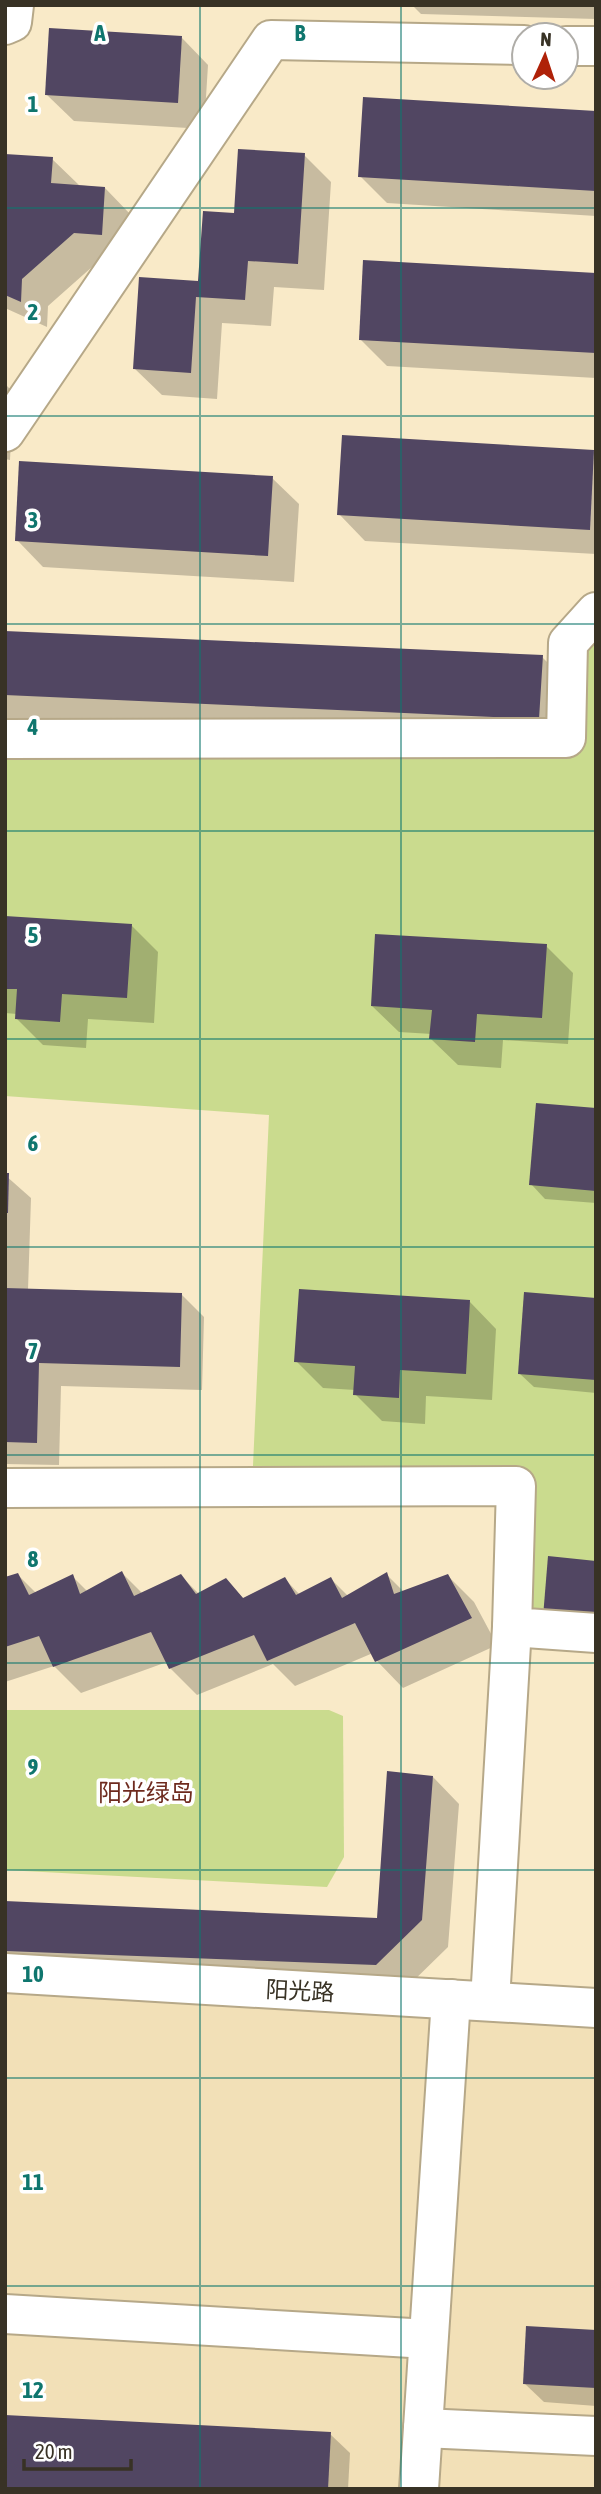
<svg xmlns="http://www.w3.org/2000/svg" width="601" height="2494" viewBox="0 0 601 2494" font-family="'Asap Condensed','Noto Sans SC',sans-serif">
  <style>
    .built { fill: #f2e0b7 }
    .green { fill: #cadb8e }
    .shadow { fill: #0003 }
    .building { fill: #514662 }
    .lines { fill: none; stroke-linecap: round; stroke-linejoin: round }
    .minor-casing { stroke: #b6a888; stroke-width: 42 }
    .minor { stroke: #fff; stroke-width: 38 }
    .grid { fill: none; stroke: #0f766e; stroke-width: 2; stroke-opacity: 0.55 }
    .labels { text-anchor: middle; stroke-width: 7; stroke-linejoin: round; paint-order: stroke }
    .street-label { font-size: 23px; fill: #383225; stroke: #fff }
    .neighbourhood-label { font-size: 24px; fill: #6e2a1e; stroke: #fff }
    .grid-label { font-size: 23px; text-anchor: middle; font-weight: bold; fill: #0f766e; stroke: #fff; stroke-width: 7; stroke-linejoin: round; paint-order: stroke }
  </style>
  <rect width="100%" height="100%" fill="#f9eac8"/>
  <!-- built -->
  <path class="built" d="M5,1973L596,2008V2489H5Z"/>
  <!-- green -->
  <g class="green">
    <path d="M596,612V1633L512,1627L516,1486L252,1487L269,1115L5,1096V739L566,738Z"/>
    <path d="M5,1710H329L343,1716L344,1857L327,1887L5,1870Z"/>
  </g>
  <!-- shadow -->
  <g class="shadow">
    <path d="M412,5H596V19L421,14Z"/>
    <path d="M182,38L208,65L204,129L74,121L47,95Z"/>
    <path d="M596,113V216L387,203L360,176Z"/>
    <path d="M5,155L52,159L79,185L105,188L131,215L101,259L48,306L47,327L5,308Z"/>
    <path d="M304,155L331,182L324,290L274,287L271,326L222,323L217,399L162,395L135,369L200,283L235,215Z"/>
    <path d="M596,275V378L387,366L360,339Z"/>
    <path d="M5,384L13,392L10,460L5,459Z"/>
    <path d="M594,452L596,454V554L365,541L339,514Z"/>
    <path d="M272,478L299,504L294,582L43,567L17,540Z"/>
    <path d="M5,633L542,657L569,684L565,745L5,720Z"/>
    <path d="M5,918L131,925L158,952L154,1023L88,1019L86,1048L43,1045L16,1018L17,1014L5,1013Z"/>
    <path d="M546,946L573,973L568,1044L503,1040L501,1068L458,1065L431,1039L432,1034L399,1032L372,1006Z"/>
    <path d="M596,1110V1203L545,1199L531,1184Z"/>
    <path d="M5,1175L31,1198L28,1290L181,1294L204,1317L202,1390L61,1386L59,1465L5,1464Z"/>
    <path d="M596,1300V1393L534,1387L519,1373Z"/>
    <path d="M470,1302L496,1329L492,1400L426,1396L425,1424L382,1421L355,1394V1390L323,1388L296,1361Z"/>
    <path d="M122,1573L143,1594L181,1576L199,1594L226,1581L244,1599L285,1579L300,1595L331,1579L348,1596L386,1574L404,1592L448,1576L474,1602L497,1645L403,1688L377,1661L373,1653L295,1686L273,1664L197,1695L170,1668L167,1662L81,1693L54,1666L5,1682V1579L18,1575L36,1593L72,1576L88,1592Z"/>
    <path d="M433,1777L459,1804L448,1947L403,1991L5,1976V1902L379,1920Z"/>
    <path d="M596,2332V2406L544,2402L524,2383Z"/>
    <path d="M330,2434L350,2453L348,2489H5Z"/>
  </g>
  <!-- building -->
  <g class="building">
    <path d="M49,28L182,36L178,103L45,95Z"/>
    <path d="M363,97L596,111V191L358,177Z"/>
    <path d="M238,149L305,153L298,264L248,261L245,300L196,297L191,373L133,369L139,277L198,281L203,211L234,213Z"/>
    <path d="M5,154L53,157L51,183L105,187L102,235L74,233L22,279L21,302L5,295Z"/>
    <path d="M363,260L596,273V353L359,340Z"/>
    <path d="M342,435L594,450L590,530L337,515Z"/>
    <path d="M19,461L273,476L268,556L15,541Z"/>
    <path d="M5,631L543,655L539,719L5,695Z"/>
    <path d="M5,916L132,924L127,998L62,994L60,1022L15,1019L17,989H5Z"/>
    <path d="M375,934L547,944L542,1018L477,1014L475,1042L429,1039L432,1010L371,1006Z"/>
    <path d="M536,1103L596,1108V1191L529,1185Z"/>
    <path d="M5,1173H9L8,1213H5Z"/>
    <path d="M5,1288L182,1293L180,1367L39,1363L37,1443L5,1442Z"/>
    <path d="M299,1289L470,1300L466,1374L400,1370L399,1398L353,1395L355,1366L294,1362Z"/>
    <path d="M524,1292L596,1298V1380L518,1374Z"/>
    <path d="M548,1556L596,1561V1622L543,1617Z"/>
    <path d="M122,1571L134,1596L181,1574L196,1594L226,1578L243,1598L285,1577L296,1595L331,1577L342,1598L387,1572L394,1594L448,1574L472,1618L375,1662L355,1623L267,1661L254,1635L169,1669L151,1632L53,1667L39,1636L5,1647V1577L18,1573L29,1595L73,1574L80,1594Z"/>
    <path d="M387,1771L433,1776L422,1920L376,1965L5,1951V1901L377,1918Z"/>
    <path d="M526,2326L596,2330V2388L523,2384Z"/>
    <path d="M5,2415L331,2432L328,2489H5Z"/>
  </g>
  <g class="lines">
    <defs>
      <g id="minor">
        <path d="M5,25L12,22L14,5"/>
        <path d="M566,46H596"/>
        <path d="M5,432L271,40L524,45"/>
        <path d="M5,739L566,738L568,643L596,612"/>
        <path d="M5,1488L516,1486L512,1627L596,1633"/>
        <path d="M5,1973L596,2008"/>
        <path d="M490,2001L512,1627"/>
        <path d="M5,2314L428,2339"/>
        <path d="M423,2428L596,2436"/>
        <path d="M419,2489L451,1999"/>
      </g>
    </defs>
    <!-- minor casing -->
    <use href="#minor" class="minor-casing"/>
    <!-- minor -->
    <use href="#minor" class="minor"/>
  </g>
  <!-- grid -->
  <path class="grid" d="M200,5V2489M401,5V2489M5,208H596M5,416H596M5,624H596M5,831H596M5,1039H596M5,1247H596M5,1455H596M5,1663H596M5,1870H596M5,2078H596M5,2286H596"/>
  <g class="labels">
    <!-- street labels -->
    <g class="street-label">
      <text transform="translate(300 1991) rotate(3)" y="8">阳光路</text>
    </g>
    <!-- neighbourhood labels -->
    <g class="neighbourhood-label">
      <text x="146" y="1801">阳光绿岛</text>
    </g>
  </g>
  <g class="grid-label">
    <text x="100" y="41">A</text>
    <text x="300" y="41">B</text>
    <text x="33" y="112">1</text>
    <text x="33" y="320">2</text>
    <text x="33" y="528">3</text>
    <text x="33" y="735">4</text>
    <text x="33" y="943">5</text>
    <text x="33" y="1151">6</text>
    <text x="33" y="1359">7</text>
    <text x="33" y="1567">8</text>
    <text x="33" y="1775">9</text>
    <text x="33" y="1982">10</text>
    <text x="33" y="2190">11</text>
    <text x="33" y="2398">12</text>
  </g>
  <!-- border -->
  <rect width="601" height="2494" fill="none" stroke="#383225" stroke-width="14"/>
  <!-- north arrow -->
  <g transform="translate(545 56) rotate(3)"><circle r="33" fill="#ffffff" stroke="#afada8" stroke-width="2"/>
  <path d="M0-5L12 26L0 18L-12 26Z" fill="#af2108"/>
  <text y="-10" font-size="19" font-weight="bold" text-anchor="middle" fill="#383225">N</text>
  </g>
  <!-- scale -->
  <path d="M24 2459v10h107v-10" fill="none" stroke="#383225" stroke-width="3.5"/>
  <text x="35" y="2459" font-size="21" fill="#383225" stroke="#ffffff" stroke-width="5" paint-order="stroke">20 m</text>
</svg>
